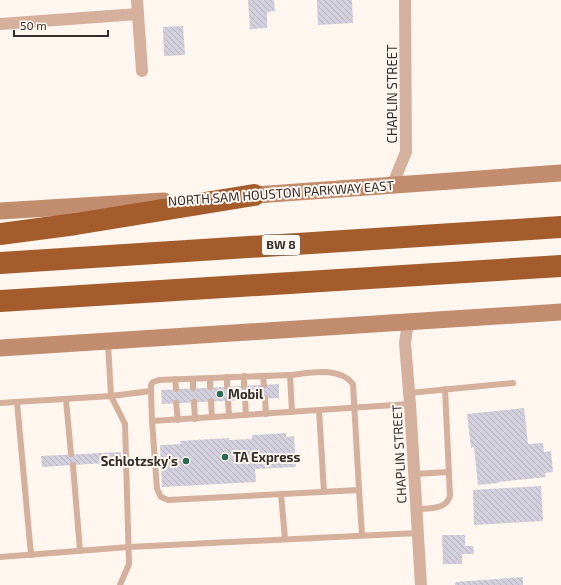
<svg xmlns="http://www.w3.org/2000/svg" width="561" height="585" viewBox="0 0 561 585" font-family="'Exo 2',sans-serif">
  <style>
    .building { fill: url(#building-back-hatch) }
    .lines { fill: none; stroke-linecap: round; stroke-linejoin: round }
    .lane { stroke: #d5b09c; stroke-width: 6 }
    .street { stroke: #d5b09c; stroke-width: 12 }
    .secondary { stroke: #c28d6e; stroke-width: 17 }
    .highway { stroke: #a55c2c; stroke-width: 22 }
    .poi-dot { fill: #2a6854; stroke: #fef6ef; stroke-width: 1.5 }
    .labels { text-anchor: middle; stroke-width: 4; stroke-linejoin: round; paint-order: stroke }
    .shield { fill: #fef6ef; stroke: #6e6a66; stroke-width: 1 }
    .shield-label { font-size: 12px; font-weight: bold; fill: #312e2b }
    .street-label { font-size: 13px; fill: #312e2b; stroke: #fef6ef }
    .poi-label { font-size: 13px; font-weight: bold; fill: #312e2b; stroke: #fef6ef; text-anchor: start }
  </style>
  <defs>
    <pattern id="building-back-hatch" width="6" height="6" patternUnits="userSpaceOnUse"><rect width="6" height="6" fill="#d2d0dc"/><path d="M-1 5l2 2M0 0l6 6M5-1l2 2" fill="none" stroke="#b5b3bd"/></pattern>
  </defs>
  <rect width="100%" height="100%" fill="#fef6ef"/>
  <!-- building -->
  <g class="building">
    <path d="M248,0H274L275,11L267,12V28L250,29Z"/>
    <path d="M317,0H352L353,23L318,25Z"/>
    <path d="M183,26L185,55L164,56L163,27Z"/>
    <path d="M279,384V398L162,404L161,390Z"/>
    <path d="M524,408L528,444L543,443L544,452L551,451L553,472L545,473L546,477L498,482V483L478,485L474,447L471,448L467,414Z"/>
    <path d="M286,433V437L294,436L296,467L255,469L256,482L162,487L160,445L181,444L180,441L229,438V440L252,439V435Z"/>
    <path d="M121,452L122,462L42,467L41,456Z"/>
    <path d="M541,486L543,521L474,525L473,490Z"/>
    <path d="M442,535H465V546H473L474,554H462V564H443Z"/>
    <path d="M523,577V585H455V582Z"/>
  </g>
  <g class="lines">
    <!-- lane -->
    <g class="lane">
      <path d="M290,375C310,373 339,366 353,384L359,490"/>
      <path d="M244,376V386"/>
      <path d="M263,376L264,385"/>
      <path d="M227,377V387"/>
      <path d="M210,378V387"/>
      <path d="M175,379L176,389"/>
      <path d="M193,379V388"/>
      <path d="M151,391V385L153,382L159,380L290,375L292,412"/>
      <path d="M409,393L513,383"/>
      <path d="M265,398L266,414"/>
      <path d="M245,399L246,415"/>
      <path d="M66,400L71,454"/>
      <path d="M228,400L229,416"/>
      <path d="M211,401L212,417"/>
      <path d="M17,402L31,555"/>
      <path d="M194,402L195,419"/>
      <path d="M0,403L111,396L108,343"/>
      <path d="M176,403L178,420"/>
      <path d="M319,410L324,492"/>
      <path d="M152,421L157,489L161,497L168,500L359,490L362,535"/>
      <path d="M73,465L80,551"/>
      <path d="M414,474L449,472"/>
      <path d="M281,494L285,539"/>
      <path d="M416,509C429,508 446,510 450,496L445,389"/>
      <path d="M0,557L129,547L418,533"/>
      <path d="M120,585L129,564L125,424L111,396L151,391L152,421L410,404"/>
    </g>
    <!-- street -->
    <g class="street">
      <path d="M137,0L142,71"/>
      <path d="M0,24L138,14"/>
      <path d="M392,186L406,152L405,0"/>
      <path d="M408,322L405,343L410,404L421,585"/>
    </g>
    <!-- secondary -->
    <g class="secondary">
      <path d="M242,196L561,173"/>
      <path d="M0,211L164,201"/>
      <path d="M0,348L561,312"/>
    </g>
    <!-- highway -->
    <g class="highway">
      <path d="M0,234L76,224L254,195"/>
      <path d="M0,263L561,227"/>
      <path d="M0,301L561,266"/>
    </g>
  </g>
  <!-- markers -->
  <g class="poi-dot">
    <circle cx="220" cy="394" r="4"/>
    <circle cx="225" cy="457" r="4"/>
    <circle cx="186" cy="461" r="4"/>
  </g>
  <g class="labels">
    <!-- shield labels -->
    <rect class="shield" x="262" y="235" width="38" height="20" rx="3"/>
    <g class="shield-label">
      <text x="281" y="249">BW 8</text>
    </g>
    <!-- street labels -->
    <g class="street-label">
      <text transform="translate(392 94) rotate(-90)" y="5">CHAPLIN STREET</text>
      <text transform="translate(281 193) rotate(-4)" y="5">NORTH SAM HOUSTON PARKWAY EAST</text>
      <text transform="translate(399 454) rotate(-93)" y="5">CHAPLIN STREET</text>
    </g>
    <!-- poi labels -->
    <g class="poi-label">
      <text x="228" y="399">Mobil</text>
      <text x="233" y="462">TA Express</text>
      <text x="178" y="466" text-anchor="end">Schlotzsky's</text>
    </g>
  </g>
  <!-- scale -->
  <path d="M14 30v6h94v-6" fill="none" stroke="#312e2b" stroke-width="2"/>
  <text x="20" y="30" font-size="12" fill="#312e2b" stroke="#fef6ef" stroke-width="3" paint-order="stroke">50 m</text>
</svg>
